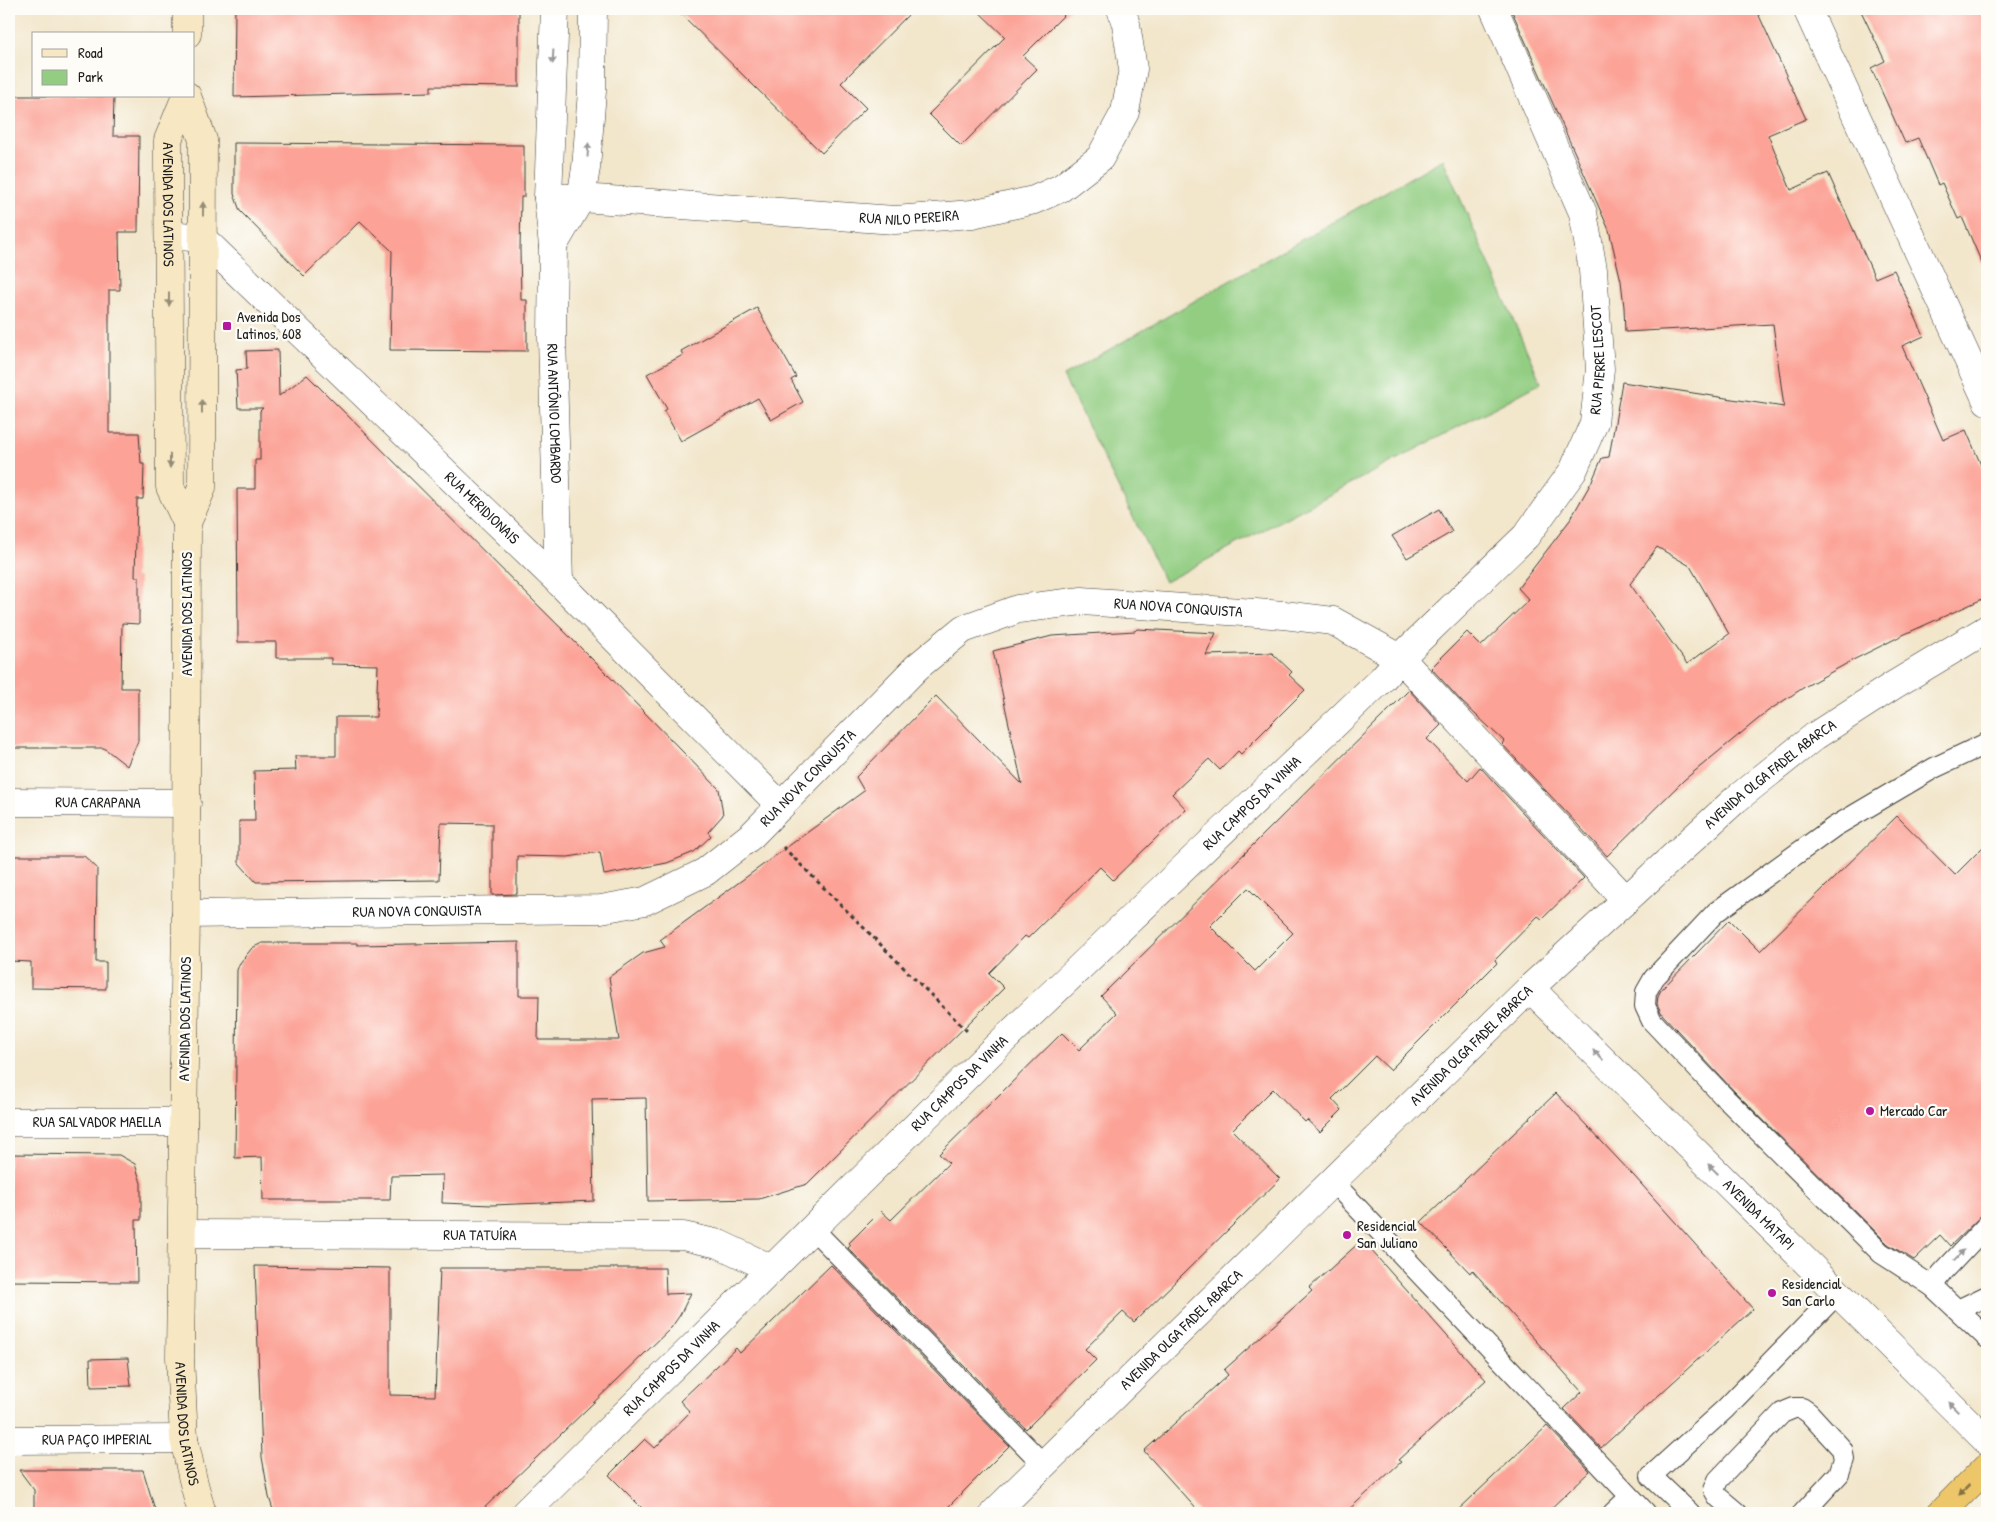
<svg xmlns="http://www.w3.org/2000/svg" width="1996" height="1522" viewBox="0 0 1996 1522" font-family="'Patrick Hand',sans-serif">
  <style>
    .green { fill: #92cd82; stroke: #57744f }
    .building { fill: #fca296; fill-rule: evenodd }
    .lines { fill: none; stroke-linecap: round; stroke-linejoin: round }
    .lane-casing { stroke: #3c3a36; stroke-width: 22 }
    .street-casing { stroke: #3c3a36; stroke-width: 29 }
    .secondary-casing { stroke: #3c3a36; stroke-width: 29 }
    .highway-casing { stroke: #3c3a36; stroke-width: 29 }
    .path { stroke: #3c3a36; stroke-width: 3; stroke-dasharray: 4 4; stroke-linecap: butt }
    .lane { stroke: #fff; stroke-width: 20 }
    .street { stroke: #fff; stroke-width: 28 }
    .secondary { stroke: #f7e8c3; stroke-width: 28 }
    .highway { stroke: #ecc669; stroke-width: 28 }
    .oneway { fill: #999 }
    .oneway2 { fill: #948c78 }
    .oneway3 { fill: #847142 }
    .poi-dot { fill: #b5179e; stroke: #fdfcf7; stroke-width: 2 }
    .labels { text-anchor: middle; stroke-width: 4.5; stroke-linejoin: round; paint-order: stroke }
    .street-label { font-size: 15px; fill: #1c1c1c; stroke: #fdfcf7 }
    .poi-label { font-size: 15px; fill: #1c1c1c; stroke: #fdfcf7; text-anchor: start }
  </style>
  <rect width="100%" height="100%" fill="#fdfcf7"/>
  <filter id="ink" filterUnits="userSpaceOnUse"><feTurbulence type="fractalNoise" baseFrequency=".02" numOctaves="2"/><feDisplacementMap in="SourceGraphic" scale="10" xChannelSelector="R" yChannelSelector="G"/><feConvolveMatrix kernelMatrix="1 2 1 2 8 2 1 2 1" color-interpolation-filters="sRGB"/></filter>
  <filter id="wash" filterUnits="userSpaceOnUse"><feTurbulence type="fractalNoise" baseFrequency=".0096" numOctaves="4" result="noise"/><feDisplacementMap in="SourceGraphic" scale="20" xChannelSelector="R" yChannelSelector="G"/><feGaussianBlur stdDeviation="1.12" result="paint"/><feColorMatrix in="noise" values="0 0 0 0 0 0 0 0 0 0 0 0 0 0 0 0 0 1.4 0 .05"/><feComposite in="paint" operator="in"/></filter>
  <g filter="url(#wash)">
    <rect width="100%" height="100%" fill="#f2e6cb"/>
    <!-- green -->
    <path class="green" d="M1443,159L1541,383L1165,582L1063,376Z"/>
    <g id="blocks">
      <!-- building -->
      <g class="building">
        <path d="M235,9H519V87L431,86V92L234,97Z"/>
        <path d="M676,9H914L841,83L866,108L822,153Z"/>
        <path d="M976,9H1070L1023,56L1037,69L961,146L929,114L1005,37Z"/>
        <path d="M1511,9H1756L1806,119L1768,135L1791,190L1828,173L1875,278L1894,270L1924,336L1902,346L1943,440L1966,430L1987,479V597L1905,634L1855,659L1806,686L1768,711L1684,780L1607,856L1502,744L1504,741L1462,702L1431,668L1467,632L1481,646L1529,600L1518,588L1570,520L1592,481L1602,458L1609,457L1622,382L1784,407L1773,324L1625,332L1624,307L1621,281L1609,230ZM1657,547L1690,566L1729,634L1687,664L1630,584Z"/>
        <path d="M1860,9H1987V275L1962,217L1958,219L1942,183L1938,185L1918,138L1905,143L1871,68L1885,61Z"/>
        <path d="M9,96H114L113,136H139L138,232H119L120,290H109V433H139L141,464H144L143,499H137L135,577H139V624L122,623L121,688H138V741L127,766L104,748H9Z"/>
        <path d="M234,143L524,145V197H521L520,249L521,300H527V351L390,350L392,251L360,221L304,276L240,211L234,194Z"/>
        <path d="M757,308L796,377L791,380L803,402L771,420L758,398L681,441L664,411L667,409L647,374L683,355L681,351Z"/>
        <path d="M278,350L279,396L307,375L607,674L719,789L723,815L708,832L711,836L694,852L667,863L604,875L600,852L568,857L517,856V894L492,895V824L441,823L439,880L256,882L239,863V821H255L254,771L296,770L295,756H336V717H376L378,665L331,664V658H276V642H238L237,489H255V460H260V411L263,408H238L236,370L247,369L246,351Z"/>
        <path d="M1439,509L1452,532L1407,558L1392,536Z"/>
        <path d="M1137,629L1216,633L1206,655L1272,653L1292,672L1289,675L1305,690L1241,754L1238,751L1220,770L1209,759L1172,794L1186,809L1113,880L1100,867L1028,938L1025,936L989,973L1004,988L807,1184L759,1199L648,1201L646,1098L592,1099L594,1201L492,1205L442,1203L443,1175L391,1176L390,1200H263L262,1157L235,1158L237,970L240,963L252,948L262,943H357V945L519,942V996H539L538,1040H619L609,977L643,953L665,947L660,940L864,791L856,777L936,696L1022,784L993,651L1052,636L1135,631Z"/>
        <path d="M1409,690L1441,725L1427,739L1468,781L1480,767L1584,878L1542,919L1538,916L1495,960L1497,963L1390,1070L1375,1056L1332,1099L1342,1110L1320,1132L1307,1120L1305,1122L1273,1089L1232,1130L1280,1179L1134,1322L1123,1312L1085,1349L1096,1360L1026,1429L848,1248L851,1245L849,1243L881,1211L891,1220L949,1163L939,1154L1062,1033L1079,1050L1117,1013L1101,996ZM1248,888L1293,933L1255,971L1210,926Z"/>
        <path d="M1897,816L1955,875L1987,843V1210L1950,1246L1940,1235L1914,1260L1888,1244L1734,1091L1662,1014L1657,1004L1658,996L1661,990L1729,920L1760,951Z"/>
        <path d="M9,856H84L97,868L96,962H106V989L31,988V962L9,961Z"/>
        <path d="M1556,1093L1634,1176L1753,1309L1601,1448L1564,1409L1582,1392L1472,1270L1470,1273L1421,1222Z"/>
        <path d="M9,1154L119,1155L135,1164L141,1183V1220H136L137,1282L9,1281Z"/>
        <path d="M1362,1240L1486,1380L1398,1460L1401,1462L1345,1513H1200L1144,1451L1228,1375L1224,1370L1312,1291L1309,1288Z"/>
        <path d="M831,1265L1009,1446L942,1513H647L609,1475L645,1439L655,1448L690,1412L680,1401L736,1348L740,1353Z"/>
        <path d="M255,1266L390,1268V1395L435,1396L440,1268H665L666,1294L691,1293L680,1315L671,1328L479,1513H274L269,1497L262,1457Z"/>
        <path d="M128,1358L131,1386L91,1387L90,1359Z"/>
        <path d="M1547,1426L1590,1471L1546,1513H1455Z"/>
        <path d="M19,1470H143L156,1513H34V1490Z"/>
      </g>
    </g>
  </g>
  <g filter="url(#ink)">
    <use href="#blocks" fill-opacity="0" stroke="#3c3a36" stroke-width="1"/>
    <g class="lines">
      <defs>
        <g id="lane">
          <path d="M1987,743L1934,768L1834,827L1716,912L1654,978L1646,992L1645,1006L1652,1021L1726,1099L1881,1253L1932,1286L1987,1338"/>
          <path d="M1333,1182L1646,1513"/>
          <path d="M813,1229L1044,1465"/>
          <path d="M1932,1286L1942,1273L1987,1225"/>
          <path d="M1958,1310L1987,1296"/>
          <path d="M1613,1513L1630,1497"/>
          <path d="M1690,1513L1651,1476L1725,1409L1838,1293"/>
          <path d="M1737,1513L1718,1497L1714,1490L1718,1480L1782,1413L1794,1408H1802L1809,1413L1842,1449L1844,1459L1839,1474L1803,1513"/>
        </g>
        <g id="street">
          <path id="s1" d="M555,9L548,198L553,246L552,337L559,582"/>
          <path d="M1807,9L1987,401"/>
          <path id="s2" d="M548,198H581L895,220L972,214L1034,200L1061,188L1100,158L1125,112L1133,69L1126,24L1121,9"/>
          <path id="s3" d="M169,235L202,238L559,582L781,806"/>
          <path d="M553,246L581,198L586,168L592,91L593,9"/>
          <path id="s4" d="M9,802L187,803"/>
          <path id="s5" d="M186,914L601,909L645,901L705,872L752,835L917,667L963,629L1018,609L1082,601L1284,615L1333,621L1400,658L1626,900"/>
          <path id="s6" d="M1530,988L1987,1441"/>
          <path id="s7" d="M9,1122H183"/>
          <path id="s8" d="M182,1234L683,1236L719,1244L772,1269"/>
          <path id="s9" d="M9,1440L184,1439"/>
          <path id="s10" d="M525,1513L990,1053L1383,678L1400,658L1526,536L1573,471L1594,423L1600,369L1593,270L1583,213L1494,9"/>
          <path id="s11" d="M994,1513L1530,988L1735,800L1815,736L1894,685L1987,629"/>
        </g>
        <g id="secondary">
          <path d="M187,34V9"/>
          <path id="s12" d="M186,96L168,140V163L170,487L187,523"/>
          <path id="s13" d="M187,96L203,140L202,488L187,523L186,914L180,1357L184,1439L193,1480L202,1513"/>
        </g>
        <path id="highway" d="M1941,1513L1987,1467"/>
      </defs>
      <!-- lane casing -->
      <use href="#lane" class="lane-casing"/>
      <!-- street casing -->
      <use href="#street" class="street-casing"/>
      <!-- secondary casing -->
      <use href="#secondary" class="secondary-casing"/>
      <!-- highway casing -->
      <use href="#highway" class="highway-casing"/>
      <!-- path -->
      <path class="path" d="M783,847L968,1032"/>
      <!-- lane -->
      <use href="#lane" class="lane"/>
      <!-- street -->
      <use href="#street" class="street"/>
      <!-- secondary -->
      <use href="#secondary" class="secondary"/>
      <!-- highway -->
      <use href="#highway" class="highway"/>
    </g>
    <!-- one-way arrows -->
    <defs><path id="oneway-solid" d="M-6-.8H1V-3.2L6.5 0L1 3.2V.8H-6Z" transform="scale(1.25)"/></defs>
    <g class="oneway">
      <use href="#oneway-solid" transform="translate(553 57) rotate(93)"/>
      <use href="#oneway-solid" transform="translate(588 150) rotate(-86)"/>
      <use href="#oneway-solid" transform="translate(1598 1055) rotate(-135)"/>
      <use href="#oneway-solid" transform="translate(1713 1169) rotate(-135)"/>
      <use href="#oneway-solid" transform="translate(1959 1255) rotate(-46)"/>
      <use href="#oneway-solid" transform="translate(1953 1407) rotate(-135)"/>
    </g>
    <g class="oneway2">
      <use href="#oneway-solid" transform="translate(203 209) rotate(-90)"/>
      <use href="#oneway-solid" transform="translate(169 299) rotate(90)"/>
      <use href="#oneway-solid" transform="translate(202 407) rotate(-90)"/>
      <use href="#oneway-solid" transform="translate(170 461) rotate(90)"/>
    </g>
    <use class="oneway3" href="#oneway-solid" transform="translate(1964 1490) rotate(135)"/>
  </g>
  <!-- markers -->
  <g class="poi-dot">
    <rect x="222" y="321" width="10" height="10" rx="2.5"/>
    <circle cx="1870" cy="1111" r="5"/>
    <circle cx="1347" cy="1235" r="5"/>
    <circle cx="1772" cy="1293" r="5"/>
  </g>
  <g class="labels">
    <!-- street labels -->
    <g class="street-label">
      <text dy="5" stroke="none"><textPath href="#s12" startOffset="112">AVENIDA DOS LATINOS</textPath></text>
      <text dy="5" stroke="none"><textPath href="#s2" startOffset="362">RUA NILO PEREIRA</textPath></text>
      <text dy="5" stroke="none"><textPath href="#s10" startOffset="1595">RUA PIERRE LESCOT</textPath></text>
      <text dy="5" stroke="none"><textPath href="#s1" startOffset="405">RUA ANTÔNIO LOMBARDO</textPath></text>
      <text dy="5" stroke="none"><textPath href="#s3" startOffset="422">RUA MERIDIONAIS</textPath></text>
      <text dy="5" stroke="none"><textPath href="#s5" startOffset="1101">RUA NOVA CONQUISTA</textPath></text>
      <text transform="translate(187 614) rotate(-90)" y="5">AVENIDA DOS LATINOS</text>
      <text dy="5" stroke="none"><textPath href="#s11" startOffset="1072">AVENIDA OLGA FADEL ABARCA</textPath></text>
      <text dy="5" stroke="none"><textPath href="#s5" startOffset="666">RUA NOVA CONQUISTA</textPath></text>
      <text dy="5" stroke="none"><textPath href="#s4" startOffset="89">RUA CARAPANA</textPath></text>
      <text dy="5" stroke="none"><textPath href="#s10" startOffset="1016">RUA CAMPOS DA VINHA</textPath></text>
      <text dy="5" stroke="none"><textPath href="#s5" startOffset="231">RUA NOVA CONQUISTA</textPath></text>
      <text transform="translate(185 1019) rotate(-89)" y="5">AVENIDA DOS LATINOS</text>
      <text dy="5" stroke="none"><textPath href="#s11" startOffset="668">AVENIDA OLGA FADEL ABARCA</textPath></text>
      <text dy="5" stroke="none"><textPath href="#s10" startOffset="611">RUA CAMPOS DA VINHA</textPath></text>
      <text dy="5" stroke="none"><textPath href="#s7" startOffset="88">RUA SALVADOR MAELLA</textPath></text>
      <text dy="5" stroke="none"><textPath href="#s6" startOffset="322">AVENIDA MATAPI</textPath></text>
      <text dy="5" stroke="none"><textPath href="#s8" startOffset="298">RUA TATUÍRA</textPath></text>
      <text dy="5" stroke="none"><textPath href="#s11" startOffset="262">AVENIDA OLGA FADEL ABARCA</textPath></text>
      <text dy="5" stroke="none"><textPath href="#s10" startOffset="206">RUA CAMPOS DA VINHA</textPath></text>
      <text dy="5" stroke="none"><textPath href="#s13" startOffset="1334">AVENIDA DOS LATINOS</textPath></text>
      <text dy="5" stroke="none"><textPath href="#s9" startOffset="88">RUA PAÇO IMPERIAL</textPath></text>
    </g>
    <!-- poi labels -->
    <g class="poi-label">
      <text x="237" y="322">Avenida Dos<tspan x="237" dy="17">Latinos, 608</tspan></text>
      <text x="1880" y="1116">Mercado Car</text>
      <text x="1357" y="1231">Residencial<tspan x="1357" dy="17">San Juliano</tspan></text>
      <text x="1782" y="1289">Residencial<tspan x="1782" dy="17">San Carlo</tspan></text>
    </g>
  </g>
  <!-- margin -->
  <rect width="1996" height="1522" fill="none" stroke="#fdfcf7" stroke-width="30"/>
  <!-- legend -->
  <rect x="32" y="32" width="162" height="65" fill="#fdfcf7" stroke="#a3a29f"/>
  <rect x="42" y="49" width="25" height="8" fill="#f7e8c3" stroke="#a3a29f"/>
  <text x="78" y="58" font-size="15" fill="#1c1c1c">Road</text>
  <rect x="42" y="70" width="25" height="15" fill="#92cd82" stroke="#a3a29f"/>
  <text x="78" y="82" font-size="15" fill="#1c1c1c">Park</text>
</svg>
